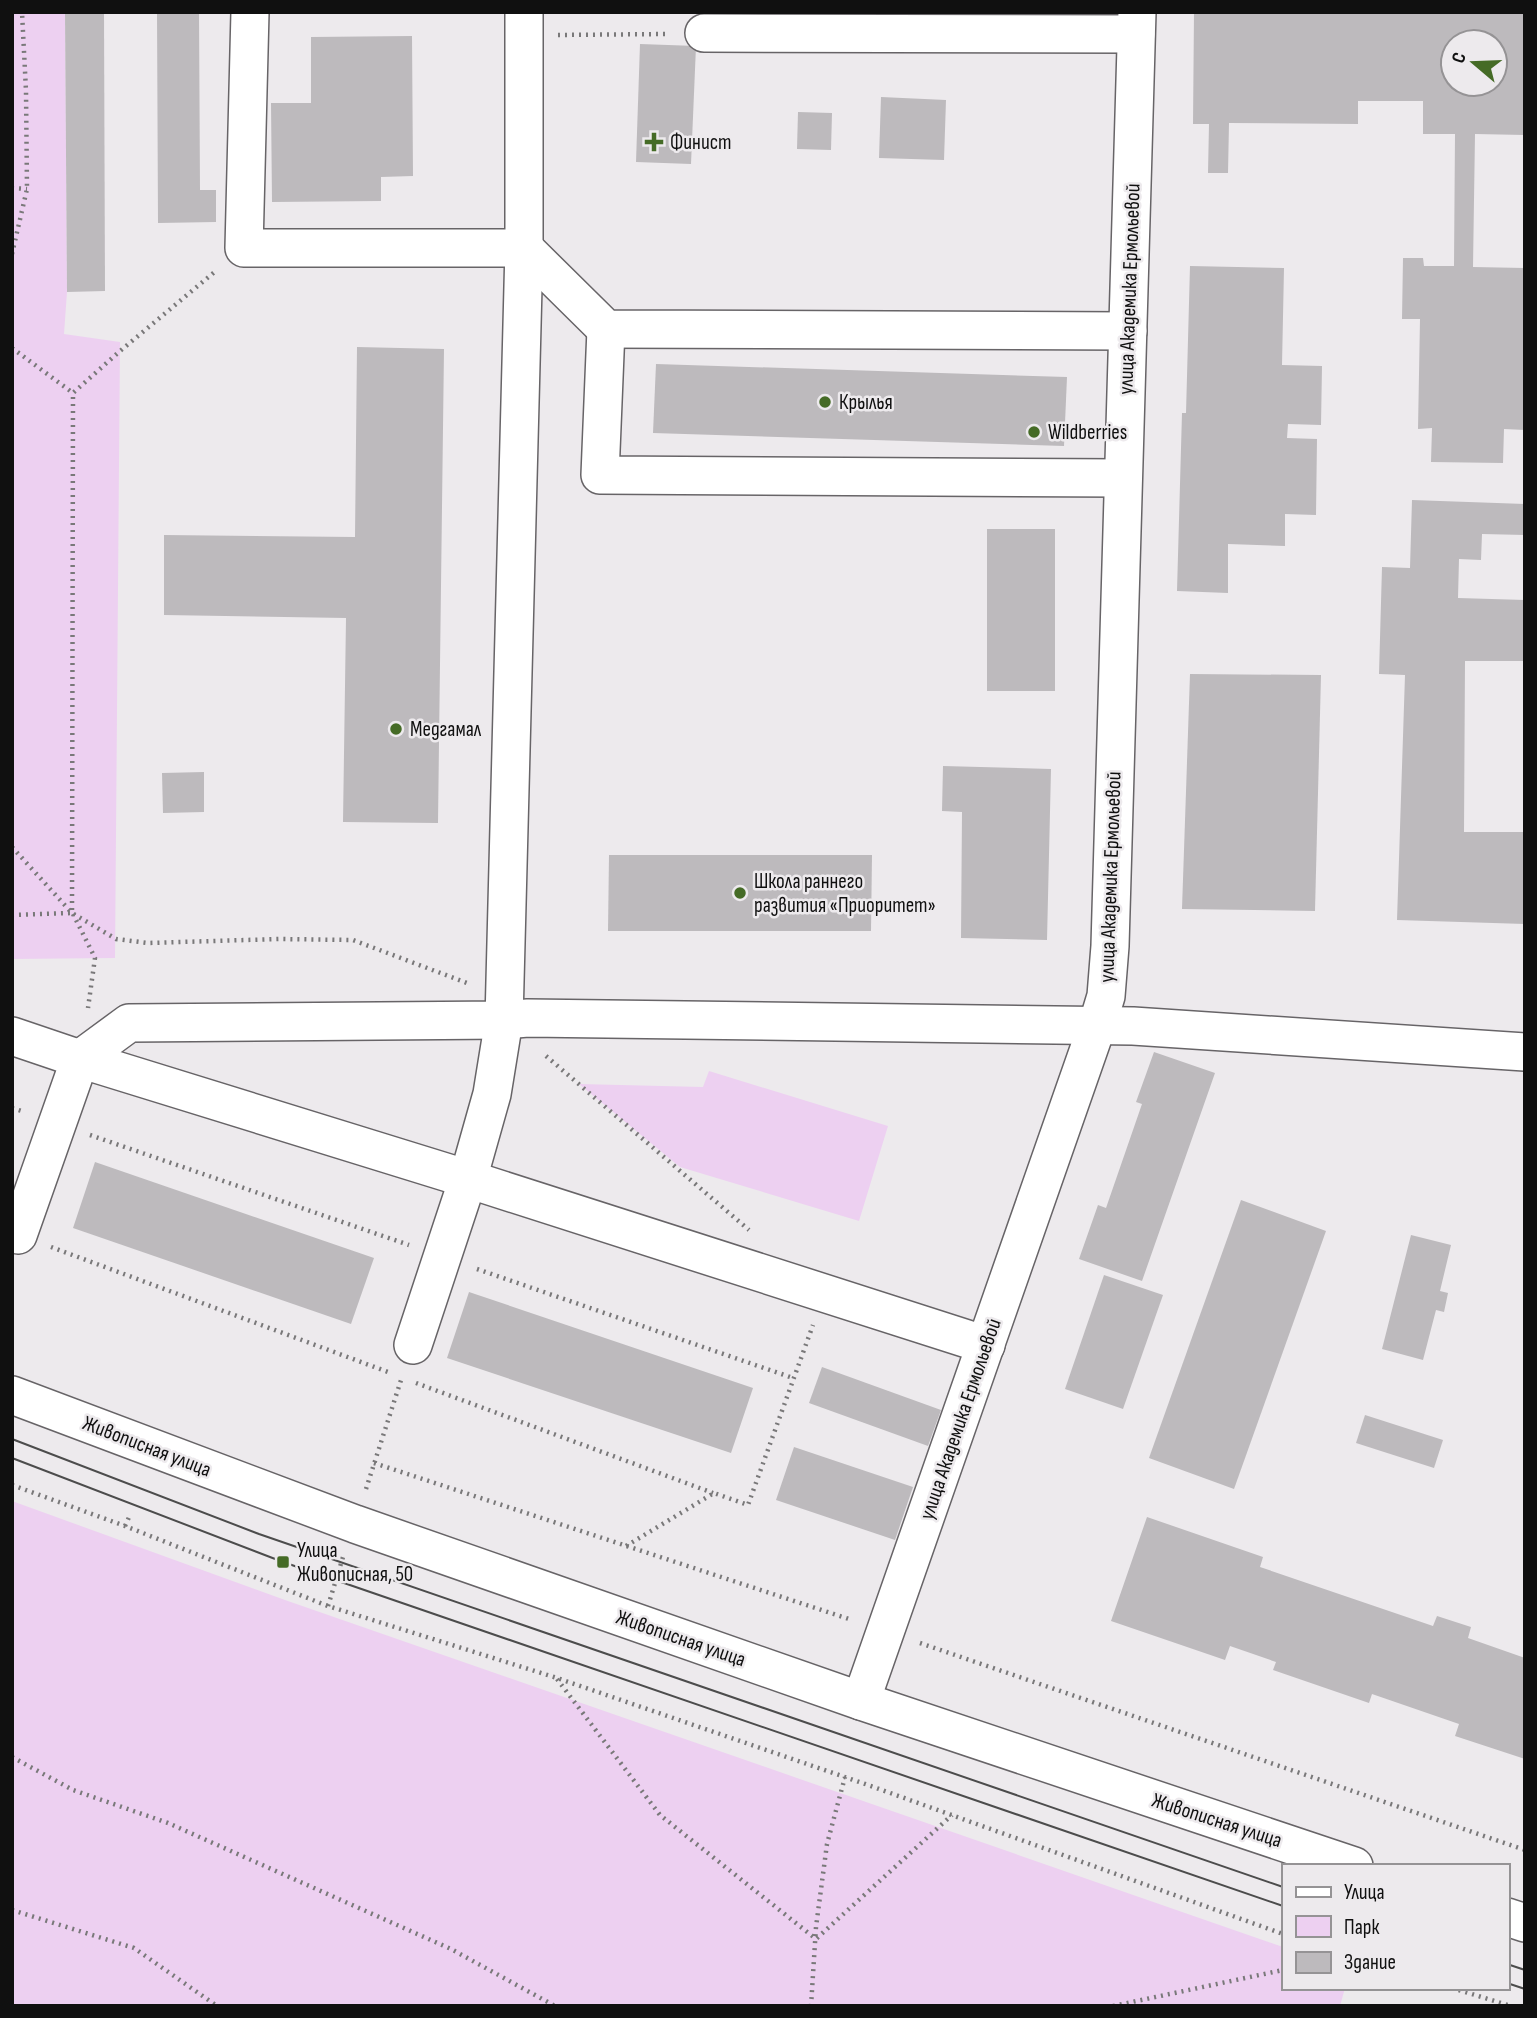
<svg xmlns="http://www.w3.org/2000/svg" width="1537" height="2018" viewBox="0 0 1537 2018" font-family="'Sofia Sans Condensed',sans-serif">
  <style>
    .green { fill: #edd0f1 }
    .building { fill: #bdbabd; fill-rule: evenodd }
    .lines { fill: none; stroke-linecap: round; stroke-linejoin: round }
    .minor-casing { stroke: #676467; stroke-width: 40 }
    .path { stroke: #797879; stroke-width: 4.5; stroke-dasharray: 2 5; stroke-linecap: butt }
    .minor { stroke: #fff; stroke-width: 37 }
    .tram { stroke: #4c4c4c; stroke-width: 2 }
    .poi-dot { fill: #456b26; stroke: #edeaed; stroke-width: 2.5 }
    .labels { text-anchor: middle; stroke-width: 5; stroke-linejoin: round; paint-order: stroke }
    .poi-label { font-size: 21px; fill: #101010; stroke: #edeaed; text-anchor: start }
    .street-label { font-size: 21px; fill: #101010; stroke: #edeaed }
  </style>
  <rect width="100%" height="100%" fill="#edeaed"/>
  <!-- green -->
  <g class="green">
    <path d="M12,12H65L67,292L64,334L120,342L115,958L12,959Z"/>
    <path d="M709,1071L888,1126L859,1221L680,1167L579,1084L703,1087Z"/>
    <path d="M12,1501L285,1600L1283,1947V1988H1345L1340,2006H12Z"/>
  </g>
  <!-- building -->
  <g class="building">
    <path d="M65,12H104L105,291L67,292Z"/>
    <path d="M157,12H199L200,190H216V222L158,223Z"/>
    <path d="M1194,12H1525V135L1475,134L1473,267L1525,268V430L1504,429L1503,463L1431,462L1432,428L1418,429L1420,319H1402L1403,258H1423L1424,266H1454L1455,134H1423V101H1358V124L1229,123L1228,173H1208L1209,124H1193ZM1453,42H1495V84H1453Z"/>
    <path d="M412,36L413,176L381,177V201L272,202L271,103H311V37Z"/>
    <path d="M640,44L696,46L691,164L636,162Z"/>
    <path d="M881,97L946,100L944,160L879,158Z"/>
    <path d="M798,112L832,113L831,150L797,149Z"/>
    <path d="M1190,266L1284,268L1282,365L1322,366L1321,425L1288,424L1287,438L1317,439L1316,515L1285,514V546L1228,544V593L1177,591L1182,413H1186Z"/>
    <path d="M357,347L444,349L438,823L343,822L346,618L164,615V535L355,537Z"/>
    <path d="M656,364L1067,377L1064,446L653,433Z"/>
    <path d="M1412,500L1525,504V535L1482,534L1481,560L1459,559L1458,598L1525,600V661H1465L1464,832H1525V924L1397,920L1405,675L1379,674L1382,567L1410,568Z"/>
    <rect x="987" y="529" width="68" height="162"/>
    <path d="M1190,674L1321,675L1315,911L1182,909Z"/>
    <path d="M943,766L1051,769L1047,940L961,938L962,812L942,811Z"/>
    <path d="M204,772V812L163,813L162,773Z"/>
    <path d="M609,855H872L871,931H608Z"/>
    <path d="M1154,1052L1215,1073L1142,1281L1079,1259L1098,1205L1106,1208L1142,1104L1136,1102Z"/>
    <path d="M95,1162L374,1258L351,1324L73,1228Z"/>
    <path d="M1241,1200L1326,1231L1234,1489L1149,1458Z"/>
    <path d="M1411,1235L1451,1245L1440,1291L1448,1293L1444,1312L1436,1310L1423,1360L1382,1349Z"/>
    <path d="M1104,1275L1163,1295L1123,1409L1065,1389Z"/>
    <path d="M469,1292L753,1388L731,1453L447,1358Z"/>
    <path d="M822,1367L941,1410L928,1446L809,1403Z"/>
    <path d="M1365,1415L1443,1440L1434,1468L1356,1443Z"/>
    <path d="M794,1447L913,1487L895,1540L776,1500Z"/>
    <path d="M1147,1517L1263,1557L1260,1567L1433,1626L1437,1616L1471,1627L1468,1638L1525,1658V1759L1455,1736L1459,1724L1372,1694L1369,1703L1273,1670L1276,1662L1230,1646L1225,1660L1111,1621Z"/>
  </g>
  <g class="lines">
    <defs>
      <g id="minor">
        <path d="M250,12L244,248H524L606,329L1128,331"/>
        <path d="M704,33L1136,34"/>
        <path d="M606,329L600,475L1123,478"/>
        <path d="M12,1036L80,1059L468,1179L986,1345"/>
        <path d="M18,1235L80,1059L129,1023L504,1020L528,1018L1133,1026L1525,1052"/>
        <path d="M413,1345L468,1179L492,1094L504,1020L524,248V12"/>
        <path d="M12,1395L355,1524L861,1701L1354,1866"/>
        <path d="M861,1701L1097,1026L1106,996L1110,946L1137,12"/>
        <path d="M1507,1917L1525,1923"/>
      </g>
    </defs>
    <!-- minor casing -->
    <use href="#minor" class="minor-casing"/>
    <!-- path -->
    <g class="path">
      <path d="M558,35L668,34"/>
      <path d="M12,188L27,189"/>
      <path d="M12,254L27,189L26,91L22,12"/>
      <path d="M12,348L73,393"/>
      <path d="M12,847L72,913L116,939L148,943L279,939L353,940L467,983"/>
      <path d="M73,914L95,958L88,1008"/>
      <path d="M12,915L72,913L73,393L120,351L217,270"/>
      <path d="M546,1056L749,1230"/>
      <path d="M12,1108L25,1112"/>
      <path d="M90,1135L409,1245"/>
      <path d="M51,1247L388,1372"/>
      <path d="M477,1269L793,1378"/>
      <path d="M416,1383L713,1493"/>
      <path d="M374,1463L852,1620"/>
      <path d="M12,1485L125,1526L328,1606L557,1678L868,1785L1283,1934"/>
      <path d="M366,1489L402,1377"/>
      <path d="M125,1526L130,1515"/>
      <path d="M626,1546L714,1493L748,1505L813,1325"/>
      <path d="M328,1606L343,1557"/>
      <path d="M920,1643L1525,1850"/>
      <path d="M557,1679L660,1815L816,1939L952,1815"/>
      <path d="M12,1757L73,1790L168,1823L451,1949L555,2006"/>
      <path d="M12,1910L134,1948L217,2006"/>
      <path d="M1452,1988L1511,2006"/>
      <path d="M811,2006L816,1927L827,1844L845,1777"/>
      <path d="M1113,2006L1283,1970"/>
    </g>
    <!-- minor -->
    <use href="#minor" class="minor"/>
    <!-- tram -->
    <g class="tram">
      <path d="M12,1439L259,1534L1283,1887"/>
      <path d="M12,1458L283,1562L1283,1906"/>
      <path d="M1507,1964L1525,1970"/>
      <path d="M1507,1983L1525,1989"/>
    </g>
  </g>
  <!-- markers -->
  <g class="poi-dot">
    <path d="M650.5 131.5h7v7h7v7h-7v7h-7v-7h-7v-7h7z"/>
    <circle cx="825" cy="402" r="7"/>
    <circle cx="1034" cy="432" r="7"/>
    <circle cx="396" cy="729" r="7"/>
    <circle cx="740" cy="893" r="7"/>
    <rect x="276" y="1555" width="14" height="14" rx="3.5"/>
  </g>
  <g class="labels">
    <!-- poi labels -->
    <g class="poi-label">
      <text x="670" y="149">Финист</text>
      <text x="839" y="409">Крылья</text>
      <text x="1048" y="439">Wildberries</text>
      <text x="410" y="736">Медгамал</text>
      <text x="754" y="888">Школа раннего<tspan x="754" dy="24">развития «Приоритет»</tspan></text>
      <text x="297" y="1557">Улица<tspan x="297" dy="24">Живописная, 50</tspan></text>
    </g>
    <!-- street labels -->
    <g class="street-label">
      <text transform="translate(1129 289) rotate(-88)" y="7">улица Академика Ермольевой</text>
      <text transform="translate(1110 877) rotate(-88)" y="7">улица Академика Ермольевой</text>
      <text transform="translate(960 1419) rotate(-71)" y="7">улица Академика Ермольевой</text>
      <text transform="translate(147 1446) rotate(21)" y="7">Живописная улица</text>
      <text transform="translate(681 1638) rotate(19)" y="7">Живописная улица</text>
      <text transform="translate(1217 1820) rotate(18)" y="7">Живописная улица</text>
    </g>
  </g>
  <!-- border -->
  <rect width="1537" height="2018" fill="none" stroke="#101010" stroke-width="28"/>
  <!-- legend -->
  <rect x="1282" y="1864" width="228" height="126" fill="#edeaed" stroke="#959395" stroke-width="2"/>
  <rect x="1296" y="1887" width="35" height="10" fill="#ffffff" stroke="#959395" stroke-width="2"/>
  <text x="1344" y="1899" font-size="21" fill="#101010">Улица</text>
  <rect x="1296" y="1916" width="35" height="21" fill="#edd0f1" stroke="#959395" stroke-width="2"/>
  <text x="1344" y="1934" font-size="21" fill="#101010">Парк</text>
  <rect x="1296" y="1952" width="35" height="21" fill="#bdbabd" stroke="#959395" stroke-width="2"/>
  <text x="1344" y="1969" font-size="21" fill="#101010">Здание</text>
  <!-- north arrow -->
  <g transform="translate(1474 63) rotate(289)"><circle r="33" fill="#edeaed" stroke="#959395" stroke-width="2"/>
  <path d="M0-5L12 26L0 18L-12 26Z" fill="#456b26"/>
  <text y="-10" font-size="19" font-weight="bold" text-anchor="middle" fill="#101010">С</text>
  </g>
</svg>
